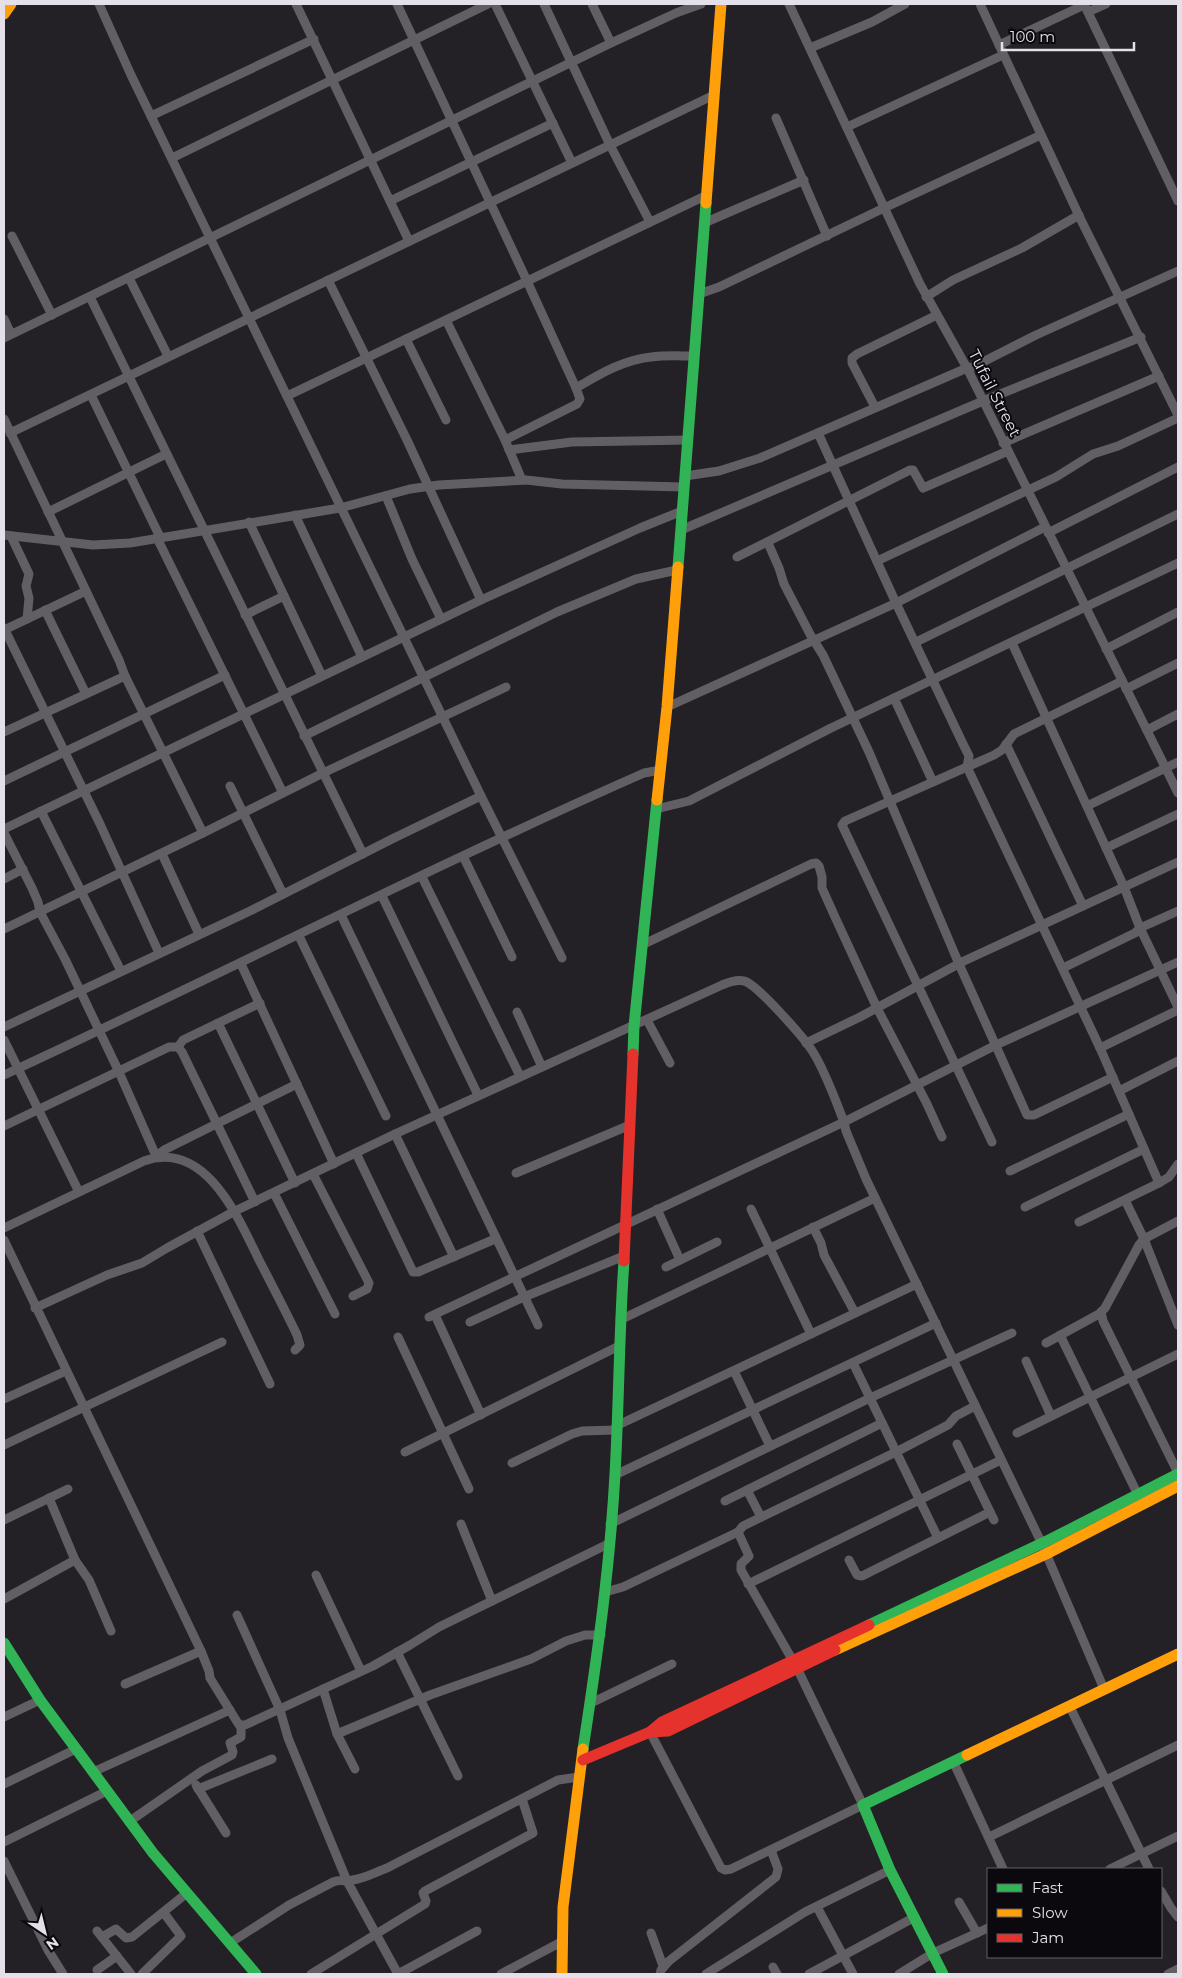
<svg xmlns="http://www.w3.org/2000/svg" width="1182" height="1978" viewBox="0 0 1182 1978" font-family="Montserrat,sans-serif">
  <style>
    .lines { fill: none; stroke-linecap: round; stroke-linejoin: round }
    .street { stroke: #615f63; stroke-width: 9 }
    .fast { stroke: #30b455; stroke-width: 11 }
    .slow { stroke: #ff9f0a; stroke-width: 11 }
    .jam { stroke: #e5322d; stroke-width: 11 }
    .labels { text-anchor: middle; stroke-width: 4; stroke-linejoin: round; paint-order: stroke }
    .street-label { font-size: 16px; fill: #e4dfe8; stroke: #0b080e }
  </style>
  <rect width="100%" height="100%" fill="#232026"/>
  <g class="lines">
    <!-- street -->
    <g class="street">
      <path d="M99,4L131,75L481,796L562,958"/>
      <path d="M296,4L409,241"/>
      <path d="M397,4L527,281L576,388C600,374 623,360 651,357C665,355 680,356 694,356"/>
      <path d="M495,4L572,163"/>
      <path d="M544,4L610,145L650,222"/>
      <path d="M592,4L611,43"/>
      <path d="M789,4L920,284L967,368L1178,793"/>
      <path d="M980,4L1081,220L1178,415"/>
      <path d="M1084,4L1178,201"/>
      <path d="M1088,12L1106,4"/>
      <path d="M999,45L1084,5"/>
      <path d="M810,48L872,22L905,4"/>
      <path d="M151,116L314,39"/>
      <path d="M776,118L827,236"/>
      <path d="M847,127L1003,55"/>
      <path d="M172,158L488,4"/>
      <path d="M390,201L553,123"/>
      <path d="M704,223L804,180"/>
      <path d="M12,236L52,315"/>
      <path d="M129,278L168,356"/>
      <path d="M328,280L407,440L481,600"/>
      <path d="M699,294L719,287L884,208L1041,135"/>
      <path d="M90,297L363,854"/>
      <path d="M926,297L953,280L1022,248L1079,215"/>
      <path d="M4,319L11,334"/>
      <path d="M446,320L505,440L522,480"/>
      <path d="M4,338L611,43L676,13L701,4"/>
      <path d="M406,339L446,420"/>
      <path d="M91,395L160,537"/>
      <path d="M287,396L707,195"/>
      <path d="M875,407L852,363V358L857,354L937,315"/>
      <path d="M4,419L119,660L125,676L203,833"/>
      <path d="M10,433L714,95"/>
      <path d="M818,433L896,603L963,744L969,756L967,767L1100,1048L1159,1183L1079,1222"/>
      <path d="M505,440L577,404L580,399L576,388"/>
      <path d="M1003,443L1159,376"/>
      <path d="M509,450L572,442L688,440"/>
      <path d="M685,476L719,471L760,458L967,368L973,367L1036,335L1178,271"/>
      <path d="M386,496L412,559L441,619"/>
      <path d="M48,512L166,454"/>
      <path d="M295,515L362,657"/>
      <path d="M249,522L322,676"/>
      <path d="M681,530L983,401L1141,337"/>
      <path d="M1048,533L1178,467"/>
      <path d="M4,535L93,545L130,543L340,508L410,489L439,485L526,480L562,484L684,487"/>
      <path d="M11,536L29,574L26,586L29,598L27,619"/>
      <path d="M157,538L283,793"/>
      <path d="M768,543L779,568L784,584L811,636L823,655L869,752L959,964L1027,1115H1034L1113,1077"/>
      <path d="M737,557L910,470H913L923,488L1008,451"/>
      <path d="M877,561L1056,477L1093,454L1118,446L1178,418"/>
      <path d="M45,610L86,694"/>
      <path d="M245,615L284,596"/>
      <path d="M4,628L100,824L159,953"/>
      <path d="M4,630L86,591"/>
      <path d="M916,642L1178,514"/>
      <path d="M1012,643L1124,887L1140,928L1178,1007"/>
      <path d="M1106,649L1178,612"/>
      <path d="M1126,689L1178,663"/>
      <path d="M894,698L933,782"/>
      <path d="M667,707L896,603L1045,527"/>
      <path d="M1147,730L1178,714"/>
      <path d="M4,732L125,676"/>
      <path d="M304,736L557,612L636,579L677,570"/>
      <path d="M1006,744L1083,906"/>
      <path d="M4,781L225,675"/>
      <path d="M230,786L283,894"/>
      <path d="M1087,806L1178,762"/>
      <path d="M656,809L689,801L831,728L1178,563"/>
      <path d="M41,811L121,971"/>
      <path d="M4,829L481,600L640,528L682,511"/>
      <path d="M4,833L32,888L38,902L40,912L65,959L119,1072L156,1156L164,1150L297,1084"/>
      <path d="M1106,848L1178,814"/>
      <path d="M162,854L199,934"/>
      <path d="M463,856L512,957"/>
      <path d="M422,877L520,1076"/>
      <path d="M4,879L23,869"/>
      <path d="M382,896L478,1095"/>
      <path d="M341,915L538,1325"/>
      <path d="M4,929L203,833L323,773L506,687"/>
      <path d="M299,936L386,1116"/>
      <path d="M642,945L811,864L816,863L819,866L822,877V888L835,917L877,1008L927,1104L942,1137"/>
      <path d="M241,964L334,1164"/>
      <path d="M1063,968L1135,933L1140,928L1178,911"/>
      <path d="M517,1012L542,1067"/>
      <path d="M647,1020L670,1063"/>
      <path d="M218,1023L295,1183"/>
      <path d="M4,1027L250,911L394,838L481,796"/>
      <path d="M4,1040L79,1192"/>
      <path d="M806,1043L860,1017L964,961L1178,862"/>
      <path d="M178,1047L182,1052L255,1202"/>
      <path d="M178,1047L183,1040L260,1003"/>
      <path d="M1100,1048L1178,1010"/>
      <path d="M4,1075C218,976 428,868 644,773L661,770"/>
      <path d="M1119,1091L1178,1061"/>
      <path d="M4,1126L169,1047H178"/>
      <path d="M395,1134L454,1257"/>
      <path d="M992,1142L842,825L845,821L994,755L1002,750L1014,734L1122,681"/>
      <path d="M356,1153L413,1272H418L495,1239"/>
      <path d="M1010,1171L1129,1114"/>
      <path d="M516,1173L630,1125"/>
      <path d="M313,1174L369,1283L367,1289L353,1296"/>
      <path d="M1159,1183L1169,1177L1178,1164"/>
      <path d="M274,1193L335,1314"/>
      <path d="M1125,1200L1144,1239L1178,1325"/>
      <path d="M1025,1207L1144,1149"/>
      <path d="M657,1209L680,1260"/>
      <path d="M751,1209L811,1334"/>
      <path d="M813,1227L821,1243L824,1255L855,1313"/>
      <path d="M4,1228L144,1161C205,1139 238,1217 259,1260C272,1285 285,1310 297,1335L300,1345L295,1350"/>
      <path d="M197,1231L270,1384"/>
      <path d="M4,1240L201,1651L209,1671L210,1678L239,1725H245L373,1666L410,1645L439,1627L608,1544"/>
      <path d="M666,1267L717,1242"/>
      <path d="M35,1308L107,1275L142,1263L167,1248L235,1211L395,1134L722,985C729,982 737,979 744,981C757,984 805,1039 813,1052C826,1073 835,1099 844,1122L846,1131L866,1179L1042,1544L1104,1689"/>
      <path d="M1101,1312L1103,1321L1178,1473"/>
      <path d="M435,1315L481,1415"/>
      <path d="M429,1317L844,1122L996,1045L1178,962"/>
      <path d="M620,1320L875,1198"/>
      <path d="M470,1322L524,1297L624,1256"/>
      <path d="M1060,1335L1138,1495"/>
      <path d="M398,1337L469,1489"/>
      <path d="M1046,1343L1099,1314L1105,1308L1139,1245L1144,1239L1178,1221"/>
      <path d="M1026,1361L1051,1416"/>
      <path d="M853,1363L938,1538"/>
      <path d="M734,1371L770,1446"/>
      <path d="M4,1399L66,1371"/>
      <path d="M616,1426L917,1284"/>
      <path d="M1017,1433L1178,1354"/>
      <path d="M957,1444L994,1520"/>
      <path d="M4,1445L222,1342"/>
      <path d="M405,1452L619,1346"/>
      <path d="M512,1463L572,1434L582,1431L616,1430"/>
      <path d="M615,1475L936,1323"/>
      <path d="M747,1490L761,1517"/>
      <path d="M49,1498L75,1560L89,1580L111,1631"/>
      <path d="M725,1501L882,1423"/>
      <path d="M4,1520L68,1489"/>
      <path d="M461,1524L492,1601"/>
      <path d="M610,1524L870,1398L1012,1333"/>
      <path d="M849,1560L857,1575L862,1576L990,1512"/>
      <path d="M316,1575L361,1671"/>
      <path d="M748,1584L1001,1460"/>
      <path d="M605,1592L623,1587L738,1532"/>
      <path d="M4,1599L75,1560"/>
      <path d="M237,1615L280,1710L288,1738L347,1881L398,1974"/>
      <path d="M397,1652L458,1776"/>
      <path d="M125,1684L201,1651"/>
      <path d="M323,1689L337,1734L355,1769"/>
      <path d="M591,1703L672,1664"/>
      <path d="M1070,1707L1149,1869"/>
      <path d="M4,1717L40,1700"/>
      <path d="M650,1732L721,1868L725,1870L731,1869L863,1805L797,1668L741,1570V1564L749,1556L738,1532L743,1526L896,1452L948,1425L956,1416L975,1406"/>
      <path d="M337,1734L430,1695L531,1659L566,1641L585,1635H601"/>
      <path d="M953,1761L1003,1869"/>
      <path d="M93,1772L230,1710"/>
      <path d="M4,1784L76,1749"/>
      <path d="M196,1785L226,1833"/>
      <path d="M198,1789L272,1759"/>
      <path d="M130,1821L202,1771L232,1755L233,1752L230,1743L241,1737V1725"/>
      <path d="M989,1837L1178,1745"/>
      <path d="M4,1842L107,1791"/>
      <path d="M4,1861L48,1950L63,1974"/>
      <path d="M1110,1869L1178,1836"/>
      <path d="M1161,1891L1171,1908L1178,1917"/>
      <path d="M959,1902L977,1933"/>
      <path d="M817,1907L853,1974"/>
      <path d="M97,1931L131,1974"/>
      <path d="M651,1933L663,1966"/>
      <path d="M102,1937L116,1929L126,1938L132,1937L187,1893"/>
      <path d="M230,1943L289,1905L333,1882C340,1879 345,1882 352,1880C364,1879 376,1872 387,1868L558,1780L579,1777"/>
      <path d="M773,1967L777,1974"/>
      <path d="M97,1970L117,1956"/>
      <path d="M142,1974L181,1936L164,1913"/>
      <path d="M311,1974L425,1904L426,1901L423,1893L425,1891L533,1833L522,1799"/>
      <path d="M398,1974L477,1931"/>
      <path d="M501,1974L563,1941"/>
      <path d="M660,1974L661,1970L669,1961L776,1877L778,1869L771,1850"/>
      <path d="M706,1974L805,1912L890,1870"/>
      <path d="M809,1974L915,1917"/>
      <path d="M899,1974L933,1953L988,1928"/>
      <path d="M1168,1974L1178,1969"/>
    </g>
    <!-- fast -->
    <g class="fast">
      <path d="M678,567L706,203"/>
      <path d="M633,1054L634,1026L657,800"/>
      <path d="M869,1625L1051,1539L1178,1474"/>
      <path d="M4,1643L40,1700L153,1853L256,1974"/>
      <path d="M583,1749C597,1658 610,1566 615,1474C619,1403 619,1332 624,1261"/>
      <path d="M943,1974L890,1870L863,1805L967,1755"/>
    </g>
    <!-- slow -->
    <g class="slow">
      <path d="M4,14L11,4"/>
      <path d="M706,203L721,4"/>
      <path d="M657,800L667,707L678,567"/>
      <path d="M835,1650L1046,1554L1178,1486"/>
      <path d="M967,1755L1178,1654"/>
      <path d="M562,1974L563,1907L583,1749"/>
    </g>
    <!-- jam -->
    <g class="jam">
      <path d="M624,1261L633,1054"/>
      <path d="M650,1732L668,1731L835,1650"/>
      <path d="M583,1760L650,1732L662,1722L869,1625"/>
    </g>
  </g>
  <g class="labels">
    <!-- street labels -->
    <g class="street-label">
      <text transform="translate(995 393) rotate(63)" y="6">Tufail Street</text>
    </g>
  </g>
  <!-- border -->
  <rect width="1182" height="1978" fill="none" stroke="#e4dfe8" stroke-width="10"/>
  <!-- legend -->
  <rect x="987" y="1868" width="175" height="90" fill="#0b080e" stroke="#625e65"/>
  <rect x="997" y="1884" width="25" height="8" fill="#30b455" stroke="#625e65"/>
  <text x="1032" y="1893" font-size="15" fill="#e4dfe8">Fast</text>
  <rect x="997" y="1909" width="25" height="8" fill="#ff9f0a" stroke="#625e65"/>
  <text x="1032" y="1918" font-size="15" fill="#e4dfe8">Slow</text>
  <rect x="997" y="1934" width="25" height="8" fill="#e5322d" stroke="#625e65"/>
  <text x="1032" y="1943" font-size="15" fill="#e4dfe8">Jam</text>
  <!-- north arrow -->
  <g transform="translate(45 1933) rotate(145)" stroke="#0b080e" stroke-width="4" paint-order="stroke">
  <path d="M0-4L9 19L0 12L-9 19Z" fill="#e4dfe8"/>
  <text y="-8" font-size="14" font-weight="bold" text-anchor="middle" fill="#e4dfe8">N</text>
  </g>
  <!-- scale -->
  <path d="M1002 42v8h132v-8" fill="none" stroke="#e4dfe8" stroke-width="2.5"/>
  <text x="1010" y="42" font-size="15" fill="#e4dfe8" stroke="#0b080e" stroke-width="4" paint-order="stroke">100 m</text>
</svg>
